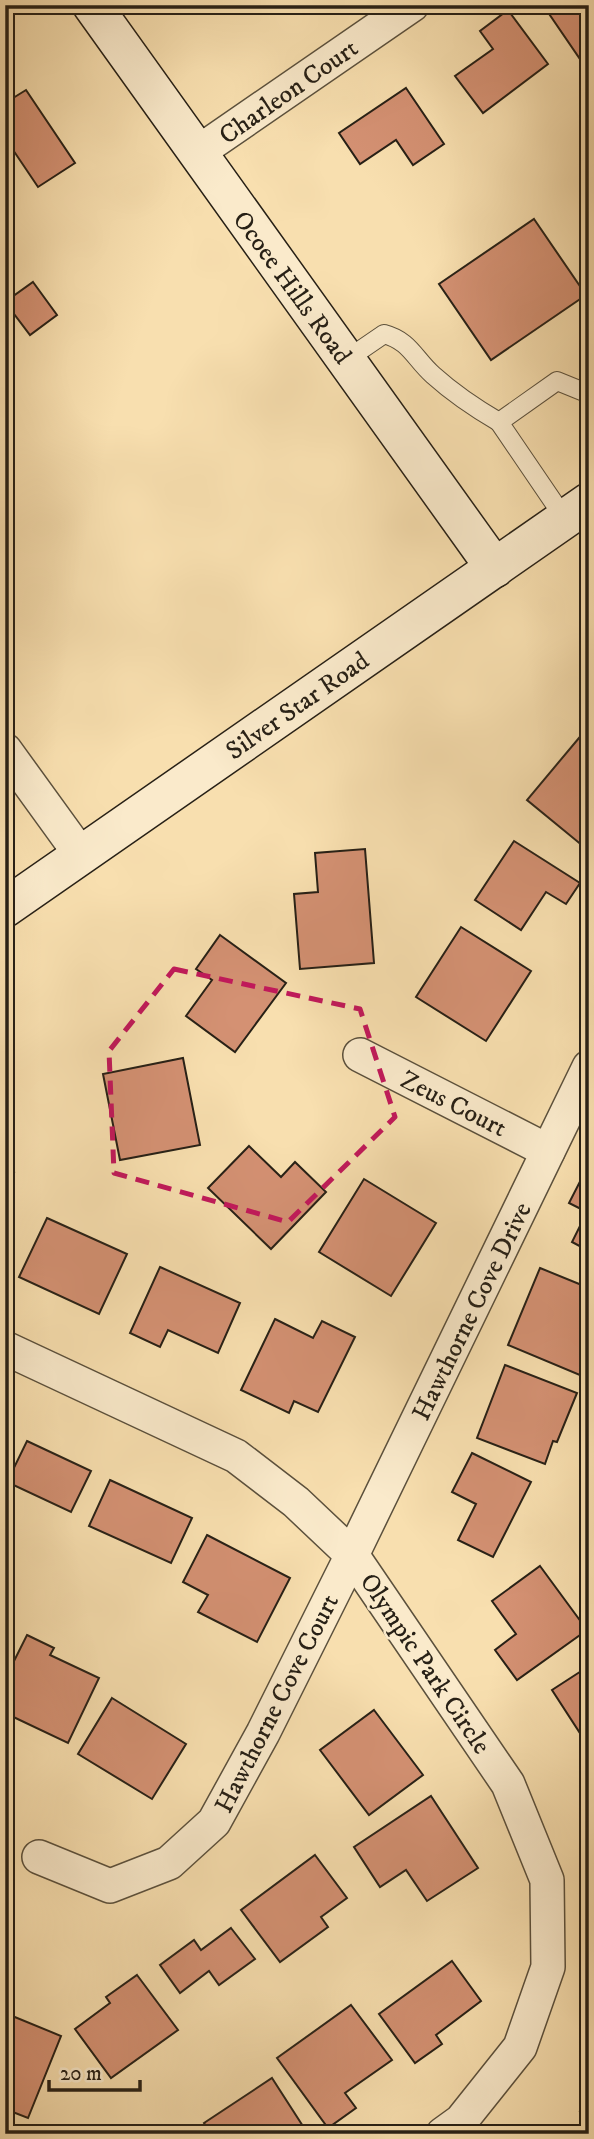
<svg xmlns="http://www.w3.org/2000/svg" width="594" height="2139" viewBox="0 0 594 2139" font-family="'IM FELL DW Pica',serif">
  <style>
    .building { fill: #d49173; stroke: #272016; stroke-width: 2 }
    .lines { fill: none; stroke-linecap: round; stroke-linejoin: round }
    .lane-casing { stroke: #5b503c; stroke-width: 20 }
    .street-casing { stroke: #5b503c; stroke-width: 36 }
    .secondary-casing { stroke: #272016; stroke-width: 41 }
    .lane { stroke: #faeacb; stroke-width: 18 }
    .street { stroke: #faeacb; stroke-width: 33 }
    .secondary { stroke: #faeacb; stroke-width: 38 }
    .marked { fill: none; stroke: #c2185b; stroke-width: 5; stroke-dasharray: 14 9; stroke-linejoin: round }
    .labels { text-anchor: middle; stroke-width: 5; stroke-linejoin: round; paint-order: stroke }
    .street-label { font-size: 26px; fill: #272016; stroke: #faeacb }
  </style>
  <rect width="100%" height="100%" fill="#f8dfaf"/>
  <filter id="stains"><feTurbulence type="fractalNoise" baseFrequency=".00286" numOctaves="4"/><feColorMatrix values="0 0 0 0 .2 0 0 0 0 .09 0 0 0 0 .02 0 0 0 .5 -.17"/></filter>
  <radialGradient id="worn" r=".72"><stop offset=".6" stop-color="#630" stop-opacity="0"/><stop offset="1" stop-color="#630" stop-opacity=".3"/></radialGradient>
  <!-- building -->
  <g class="building">
    <path d="M543,5H589V57L582,62Z"/>
    <path d="M508,10L548,64L483,113L455,76L493,49L480,31Z"/>
    <path d="M406,88L444,144L413,165L396,140L360,164L339,133Z"/>
    <path d="M26,90L75,163L38,187L5,138V103Z"/>
    <path d="M534,219L586,295L491,360L439,284Z"/>
    <path d="M33,282L57,315L30,335L5,302Z"/>
    <path d="M584,732L589,736V851L527,800Z"/>
    <path d="M514,841L580,883L566,904L546,892L521,930L475,900Z"/>
    <path d="M365,849L374,963L300,969L294,894L318,892L315,853Z"/>
    <path d="M461,927L531,971L486,1041L416,997Z"/>
    <path d="M220,935L286,983L235,1052L186,1016L212,980L196,969Z"/>
    <path d="M183,1058L200,1145L120,1160L103,1074Z"/>
    <path d="M249,1146L281,1177L295,1162L326,1192L271,1249L208,1188Z"/>
    <path d="M5,1158L14,1172L5,1178Z"/>
    <path d="M589,1164V1251L572,1242L587,1212L569,1203Z"/>
    <path d="M364,1179L436,1223L391,1296L319,1252Z"/>
    <path d="M47,1218L127,1254L99,1314L19,1277Z"/>
    <path d="M160,1267L240,1303L218,1353L168,1330L160,1347L130,1333Z"/>
    <path d="M540,1268L589,1288L587,1378L508,1345Z"/>
    <path d="M275,1319L313,1338L322,1321L355,1337L318,1412L294,1401L289,1413L241,1390Z"/>
    <path d="M505,1365L577,1393L557,1442L553,1441L545,1464L477,1438Z"/>
    <path d="M27,1441L91,1471L71,1512L7,1482Z"/>
    <path d="M472,1453L531,1482L493,1557L458,1540L476,1504L452,1492Z"/>
    <path d="M110,1480L192,1518L171,1563L89,1526Z"/>
    <path d="M207,1535L290,1578L257,1642L198,1612L208,1595L183,1582Z"/>
    <path d="M540,1566L587,1630L517,1680L495,1650L516,1634L492,1601Z"/>
    <path d="M27,1635L54,1648L50,1655L99,1678L68,1743L5,1713V1679Z"/>
    <path d="M589,1666V1747L552,1690Z"/>
    <path d="M112,1698L186,1744L152,1799L78,1754Z"/>
    <path d="M374,1710L423,1775L369,1815L320,1750Z"/>
    <path d="M431,1796L478,1868L427,1901L406,1870L380,1887L354,1847Z"/>
    <path d="M315,1855L347,1898L321,1917L328,1927L280,1962L241,1910Z"/>
    <path d="M231,1928L255,1959L219,1985L209,1971L180,1993L160,1965L194,1940L201,1950Z"/>
    <path d="M452,1961L481,2001L436,2035L442,2044L415,2063L379,2014Z"/>
    <path d="M137,1975L178,2030L111,2078L75,2029L110,2003L106,1997Z"/>
    <path d="M351,2005L392,2060L345,2093L356,2108L328,2128L277,2058Z"/>
    <path d="M5,2013L61,2036L28,2118L5,2109Z"/>
    <path d="M272,2078L308,2134H211L204,2123Z"/>
    <path d="M589,2094V2115L580,2111Z"/>
  </g>
  <g class="lines">
    <defs>
      <g id="lane">
        <path d="M346,360L384,334C410,341 414,358 433,375C453,393 475,408 499,422"/>
        <path d="M565,519L499,422L557,381L589,394"/>
      </g>
      <g id="street">
        <path d="M197,153L412,5"/>
        <path d="M5,750L81,855"/>
        <path d="M360,1055L548,1151"/>
        <path d="M5,1348L236,1456L296,1502L352,1555L508,1784L547,1880L548,1967L520,2047L461,2121L443,2134"/>
        <path d="M39,1857L110,1886L169,1863L214,1822L263,1733L352,1555L589,1067"/>
      </g>
      <g id="secondary">
        <path d="M92,5L495,568"/>
        <path d="M5,908L589,502"/>
      </g>
    </defs>
    <!-- lane casing -->
    <use href="#lane" class="lane-casing"/>
    <!-- street casing -->
    <use href="#street" class="street-casing"/>
    <!-- secondary casing -->
    <use href="#secondary" class="secondary-casing"/>
    <!-- lane -->
    <use href="#lane" class="lane"/>
    <!-- street -->
    <use href="#street" class="street"/>
    <!-- secondary -->
    <use href="#secondary" class="secondary"/>
  </g>
  <!-- marked area -->
  <path class="marked" d="M174,969L360,1009L395,1117L288,1222L114,1173L109,1051Z"/>
  <g class="labels">
    <!-- street labels -->
    <g class="street-label">
      <text transform="translate(288 91) rotate(-35)" y="9">Charleon Court</text>
      <text transform="translate(293 287) rotate(54)" y="9">Ocoee Hills Road</text>
      <text transform="translate(297 705) rotate(-35)" y="9">Silver Star Road</text>
      <text transform="translate(454 1103) rotate(27)" y="9">Zeus Court</text>
      <text transform="translate(471 1311) rotate(-64)" y="9">Hawthorne Cove Drive</text>
      <text transform="translate(426 1663) rotate(56)" y="9">Olympic Park Circle</text>
      <text transform="translate(276 1703) rotate(-63)" y="9">Hawthorne Cove Court</text>
    </g>
  </g>
  <!-- margin -->
  <rect width="594" height="2139" fill="none" stroke="#f8dfaf" stroke-width="28"/>
  <rect x="7" y="7" width="580" height="2125" fill="none" stroke="#272016" stroke-width="3.5"/>
  <rect x="14" y="14" width="566" height="2111" fill="none" stroke="#272016" stroke-width="2"/>
  <!-- scale -->
  <path d="M49 2080v10h91v-10" fill="none" stroke="#272016" stroke-width="3.5"/>
  <text x="60" y="2080" font-size="21" fill="#272016" stroke="#faeacb" stroke-width="5" paint-order="stroke">20 m</text>
  <rect width="100%" height="100%" filter="url(#stains)"/>
  <rect width="100%" height="100%" fill="url(#worn)"/>
</svg>
